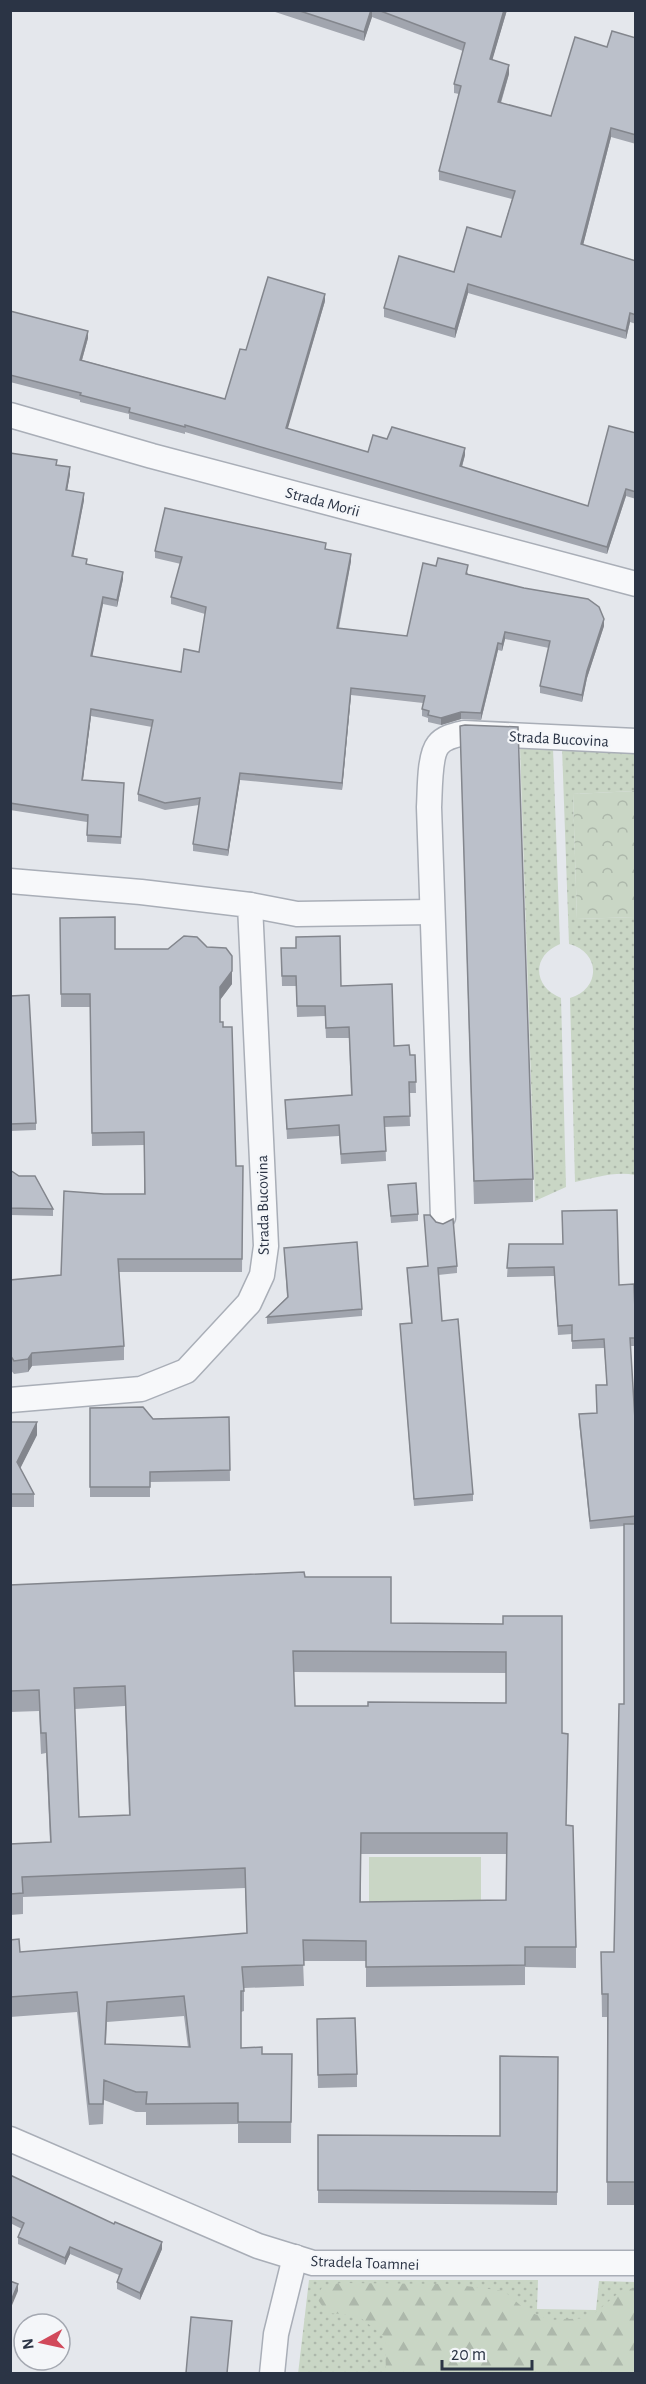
<svg xmlns="http://www.w3.org/2000/svg" width="646" height="2384" viewBox="0 0 646 2384" font-family="'Alegreya Sans',sans-serif">
  <style>
    .grass { fill: url(#grass-dots) }
    .forest { fill: url(#forest-firs) }
    .park { fill: url(#park-crowns) }
    .pitch { fill: #c9d6c5 }
    .lines { fill: none; stroke-linecap: round; stroke-linejoin: round }
    .minor-casing { stroke: #a9aeb7; stroke-width: 27 }
    .minor { stroke: #f7f8fa; stroke-width: 24 }
    .wall { fill: #a1a5ae; fill-rule: evenodd }
    .shaded-wall { fill: #83868d }
    .building { fill: #bbc0ca; stroke: #83868d; stroke-width: 1.5; fill-rule: evenodd }
    .labels { text-anchor: middle; stroke-width: 4.5; stroke-linejoin: round; paint-order: stroke }
    .street-label { font-size: 16px; fill: #2b3445; stroke: #f4f6f9 }
  </style>
  <defs>
    <pattern id="grass-dots" width="8" height="8" patternUnits="userSpaceOnUse" patternTransform="scale(1.5)"><rect width="8" height="8" fill="#c9d6c5"/><path d="M2 2h.1M6 6h.1" fill="none" stroke="#adb8ab" stroke-width="1.8" stroke-linecap="round"/></pattern>
    <pattern id="forest-firs" width="22" height="20" patternUnits="userSpaceOnUse" patternTransform="scale(1.5)"><rect width="22" height="20" fill="#c9d6c5"/><path d="M5 1l3.5 6h-7zM16 11l3.5 6h-7z" fill="#adb8ab"/></pattern>
    <pattern id="park-crowns" width="20" height="18" patternUnits="userSpaceOnUse" patternTransform="scale(1.5)"><rect width="20" height="18" fill="#c9d6c5"/><path d="M2 6a3 3 0 1 1 6 0M12 15a3 3 0 1 1 6 0" fill="none" stroke="#adb8ab"/></pattern>
  </defs>
  <rect width="100%" height="100%" fill="#e4e7ec"/>
  <!-- grass -->
  <g class="grass">
    <path d="M520,747L553,748L560,944C531,956 533,987 561,998L566,1187L535,1201Z"/>
    <path d="M562,747L636,754L635,791L573,794L577,919L635,917V1175C616,1171 594,1178 575,1182L570,998C601,989 601,952 569,944Z"/>
    <path d="M309,2280H538L537,2309L596,2310L599,2281L635,2282V2373L298,2374Z"/>
  </g>
  <!-- forest -->
  <path class="forest" d="M341,2283L451,2284L504,2291L527,2311L550,2320L589,2318L622,2290L635,2288V2373H386L385,2337L357,2315L327,2313L316,2297L323,2286Z"/>
  <!-- park -->
  <path class="park" d="M635,791V917L577,919L573,794Z"/>
  <!-- pitch -->
  <rect class="pitch" x="369" y="1857" width="112" height="59"/>
  <g class="lines">
    <defs>
      <g id="minor">
        <path d="M10,415L152,456L636,584"/>
        <path d="M10,881L141,892L250,905L266,1246L262,1275L249,1303L186,1371L141,1389L10,1400"/>
        <path d="M250,905L297,914L432,912"/>
        <path d="M443,1217L429,807C430,792 429,756 438,745C444,737 455,735 464,733L636,741"/>
        <path d="M10,2139L258,2246L313,2263H636"/>
        <path d="M272,2374L276,2334L295,2257"/>
      </g>
    </defs>
    <!-- minor casing -->
    <use href="#minor" class="minor-casing"/>
    <!-- minor -->
    <use href="#minor" class="minor"/>
  </g>
  <!-- wall -->
  <g class="wall">
    <path d="M269,10H507L492,60L509,74L501,103L551,116L607,47L636,38V144L611,137L583,245L636,261V324L630,322L626,339L468,293L455,338L384,317V308L454,272L501,237L512,199L439,180V171L459,94L454,93V84L463,51L372,17L364,41Z"/>
    <path d="M325,301L287,429L368,452L387,439L465,455L462,467L588,506L636,433V499L626,496L607,554L185,432V434L129,419V414L80,402V400L10,382V311L88,338L82,360L225,399L246,350Z"/>
    <path d="M10,453L57,465L70,474L67,490L84,500L73,556L87,564L123,579L117,607L103,604L92,657L181,672L199,652L205,614L171,604V597L181,564L155,558V551L326,549L351,561L339,628L407,636L468,572V574L604,626L587,678L582,702L540,693V686L549,648L505,639L502,651L498,650L481,720L461,719L441,725L428,722V718L422,716V709L423,703L351,695L342,790L240,780L228,856L193,851V844L199,805L165,810L138,801V794L152,727L91,716L83,780L124,783L121,844L87,842V822L10,810Z"/>
    <path d="M460,726L533,1179V1202L474,1204Z"/>
    <path d="M60,918L115,949L232,984L220,1000V1022L236,1166H243L242,1272H119L124,1346V1360L32,1366L28,1372L14,1374L10,1369V1280L61,1275L104,1194H144V1145L92,1146L90,1007H61Z"/>
    <path d="M281,948L341,986L394,1046L410,1055H415L416,1093H409L410,1126L385,1127L386,1161L341,1164L339,1136L287,1139L285,1100L351,1095L349,1038H326L325,1016L297,1017L296,986H282Z"/>
    <path d="M10,996L36,1123V1130L10,1131Z"/>
    <path d="M10,1170L53,1209V1216L10,1215Z"/>
    <path d="M388,1185L418,1214V1221L391,1223Z"/>
    <path d="M424,1215L457,1266V1273L438,1275L442,1321L473,1494V1501L414,1506L400,1324L411,1323L407,1268L428,1266Z"/>
    <path d="M509,1244L619,1285L636,1306V1346H630L636,1436V2205H607V2017H602L601,1952H614L624,1704V1526L590,1529L579,1422V1414L597,1413L607,1385L604,1348L572,1349V1334L558,1335L554,1276L507,1277Z"/>
    <path d="M284,1248L362,1309V1316L267,1324V1317L287,1297Z"/>
    <path d="M90,1408L153,1419L229,1417L230,1481L150,1482V1497H90Z"/>
    <path d="M10,1422L37,1435L20,1468L34,1494V1507H10Z"/>
    <path d="M305,1577L391,1623L503,1624L562,1733L568,1755L566,1825L576,1947V1968L525,1967V1985L366,1987V1961H303L304,1986L244,1988V2011L241,2012V2048L262,2054H292L291,2143H238V2124L146,2125V2112H136L104,2100L103,2124L89,2125L77,2012L10,2017V1940L20,1952L247,1933L245,1888L23,1897V1914L10,1915V1844L50,1842L46,1753L41,1754L39,1711L10,1712V1585ZM293,1672L506,1673V1703L368,1706H295ZM125,1706L129,1815L79,1817L75,1709ZM361,1854H506V1900L361,1902ZM184,2016L188,2047L106,2044L107,2022Z"/>
    <path d="M317,2033L357,2074V2087L318,2088Z"/>
    <path d="M558,2057L557,2205L318,2203V2135L500,2136Z"/>
    <path d="M10,2175L162,2249L140,2300L117,2289V2282L119,2275L70,2254L65,2265L18,2244V2237L22,2229L10,2223Z"/>
  </g>
  <!-- shaded-wall -->
  <g class="shaded-wall">
    <path d="M371,10H372V17L364,41V32Z"/>
    <path d="M504,10H507L490,68V59Z"/>
    <path d="M509,65V74L498,111V102Z"/>
    <path d="M611,128V137L581,253V244Z"/>
    <path d="M468,284V293L455,338V329Z"/>
    <path d="M325,294V301L286,435V428Z"/>
    <path d="M630,313V322L626,339V331Z"/>
    <path d="M88,331V338L80,367V360Z"/>
    <path d="M465,448V455L460,473V466Z"/>
    <path d="M70,467V474L66,497V490Z"/>
    <path d="M626,489V496L607,554V547Z"/>
    <path d="M84,493V500L72,563V556Z"/>
    <path d="M351,554V561L337,635V628Z"/>
    <path d="M123,572V579L117,607V600Z"/>
    <path d="M103,597V604L91,663V656Z"/>
    <path d="M604,619V626L587,678L582,702V695L587,671Z"/>
    <path d="M505,632V639L502,651V644Z"/>
    <path d="M498,643V650L481,720V713Z"/>
    <path d="M351,688V695L342,790V783Z"/>
    <path d="M91,709V716L82,787V780Z"/>
    <path d="M461,712V719L441,725V718Z"/>
    <path d="M240,773V780L228,856V850Z"/>
    <path d="M232,971V984L220,1000V987Z"/>
    <path d="M32,1353V1366L28,1372V1359Z"/>
    <path d="M37,1422V1435L17,1475V1462Z"/>
    <path d="M162,2242V2249L140,2300V2293Z"/>
    <path d="M70,2247V2254L65,2265V2258Z"/>
    <path d="M18,2284V2291L10,2310V2303Z"/>
  </g>
  <!-- building -->
  <g class="building">
    <path d="M297,10H371L364,32Z"/>
    <path d="M378,10H504L490,59L509,65L498,102L551,116L575,37L607,47L612,31L636,38V135L611,128L581,244L636,261V315L630,313L626,331L468,284L455,329L384,308L399,256L454,272L467,227L501,237L515,191L439,171L461,86L454,84L465,43Z"/>
    <path d="M268,277L325,294L286,428L368,452L373,435L387,439L392,427L465,448L460,466L588,506L609,426L636,433V492L626,489L607,547L185,425V427L129,412L130,408L80,395L81,393L10,375V311L88,331L80,360L225,399L240,349L246,350Z"/>
    <path d="M10,453L57,460L56,465L70,467L66,490L84,493L72,556L87,559L86,564L123,572L117,600L103,597L91,656L181,672L184,649L199,652L206,607L171,597L182,557L155,551L165,508L326,543L325,549L351,554L337,628L407,636L423,563L436,566L438,558L468,565L466,574L524,588L588,599L599,607L604,619L587,671L582,695L540,686L550,641L505,632L502,644L498,643L481,713L461,712L441,718L428,715L429,711L422,709L425,696L351,688L342,783L240,773L228,850L193,844L200,798L165,803L138,794L153,720L91,709L82,780L124,783L121,837L87,835L88,815L10,803Z"/>
    <path d="M465,725L518,727L533,1179L474,1181L460,726Z"/>
    <path d="M115,917V949H168L184,936L197,937L207,947L226,948L232,956V971L220,987V1022H223V1027H232L236,1166H243L242,1259H118L124,1346L32,1353L28,1359L14,1361L10,1355V1280L61,1275L64,1191L104,1194H145L144,1132L92,1133L90,994H61L60,918Z"/>
    <path d="M340,936L341,986L392,984L394,1046L409,1045L410,1055H415L416,1082H409L410,1116L384,1117L386,1151L341,1154L339,1125L287,1129L285,1100L352,1095L349,1027L326,1028L325,1006H297L296,976H282L281,948H296V937Z"/>
    <path d="M29,995L36,1123L10,1124V996Z"/>
    <path d="M10,1170L19,1176H35L53,1209L10,1208Z"/>
    <path d="M416,1183L418,1214L391,1216L388,1185Z"/>
    <path d="M617,1210L619,1285L634,1284L636,1338H630L636,1436V1516L590,1521L579,1414L597,1413L596,1385H607L604,1339L572,1341V1325L558,1326L554,1267L507,1268L509,1244H563L562,1211Z"/>
    <path d="M424,1215H430L436,1222L443,1224L453,1219L457,1266L438,1268L442,1321L458,1319L473,1494L414,1499L400,1324L412,1323L407,1268L428,1266Z"/>
    <path d="M357,1242L362,1309L267,1317L288,1297L284,1248Z"/>
    <path d="M143,1407L153,1419L229,1417L230,1470L150,1472V1487H90V1408Z"/>
    <path d="M10,1422H37L17,1462L34,1494H10Z"/>
    <path d="M624,1524H636V2182H607L608,1994H602L601,1952H614L619,1704H624Z"/>
    <path d="M304,1572L305,1577H391V1623L503,1624V1616H562V1733L568,1734L566,1825L573,1826L576,1947H525V1965L366,1967V1941L303,1940L304,1965L242,1967L244,1991H241V2048L262,2047V2054H292L291,2122H238V2103L146,2104L147,2092H136L104,2080L103,2104H89L77,1992L10,1997V1940L19,1939L20,1952L247,1933L245,1868L22,1877L23,1893L10,1894V1844L51,1842L46,1733H41L39,1690L10,1691V1585ZM293,1651L506,1652V1703L368,1702V1706H295ZM125,1686L130,1815L79,1817L74,1688ZM361,1833H507L506,1900L360,1902ZM184,1996L190,2047L105,2044L107,2002Z"/>
    <path d="M355,2018L357,2074L318,2075L317,2019Z"/>
    <path d="M500,2056L558,2057L557,2192L318,2190V2135L500,2136Z"/>
    <path d="M10,2175L114,2224L115,2222L162,2242L140,2293L117,2282L122,2269L70,2247L65,2258L18,2237L24,2223L10,2216Z"/>
    <path d="M10,2281L18,2284L10,2303Z"/>
    <path d="M191,2317L232,2321L227,2373H186Z"/>
  </g>
  <g class="labels">
    <!-- street labels -->
    <g class="street-label">
      <text transform="translate(323 501) rotate(15)" y="6">Strada Morii</text>
      <text transform="translate(559 738) rotate(3)" y="6">Strada Bucovina</text>
      <text transform="translate(262 1205) rotate(-91)" y="6">Strada Bucovina</text>
      <text transform="translate(365 2262) rotate(2)" y="6">Stradela Toamnei</text>
    </g>
  </g>
  <!-- border -->
  <rect width="646" height="2384" fill="none" stroke="#2b3445" stroke-width="24"/>
  <!-- north arrow -->
  <g transform="translate(42 2342) rotate(262)"><circle r="28" fill="#f4f6f9" stroke="#a4a8b1" stroke-width="1.5"/>
  <path d="M0-4.5L10 22L0 15L-10 22Z" fill="#d1495b"/>
  <text y="-9" font-size="16" font-weight="bold" text-anchor="middle" fill="#2b3445">N</text>
  </g>
  <!-- scale -->
  <path d="M442 2360v9h90v-9" fill="none" stroke="#2b3445" stroke-width="3"/>
  <text x="451" y="2360" font-size="18" fill="#2b3445" stroke="#f4f6f9" stroke-width="4.5" paint-order="stroke">20 m</text>
</svg>
